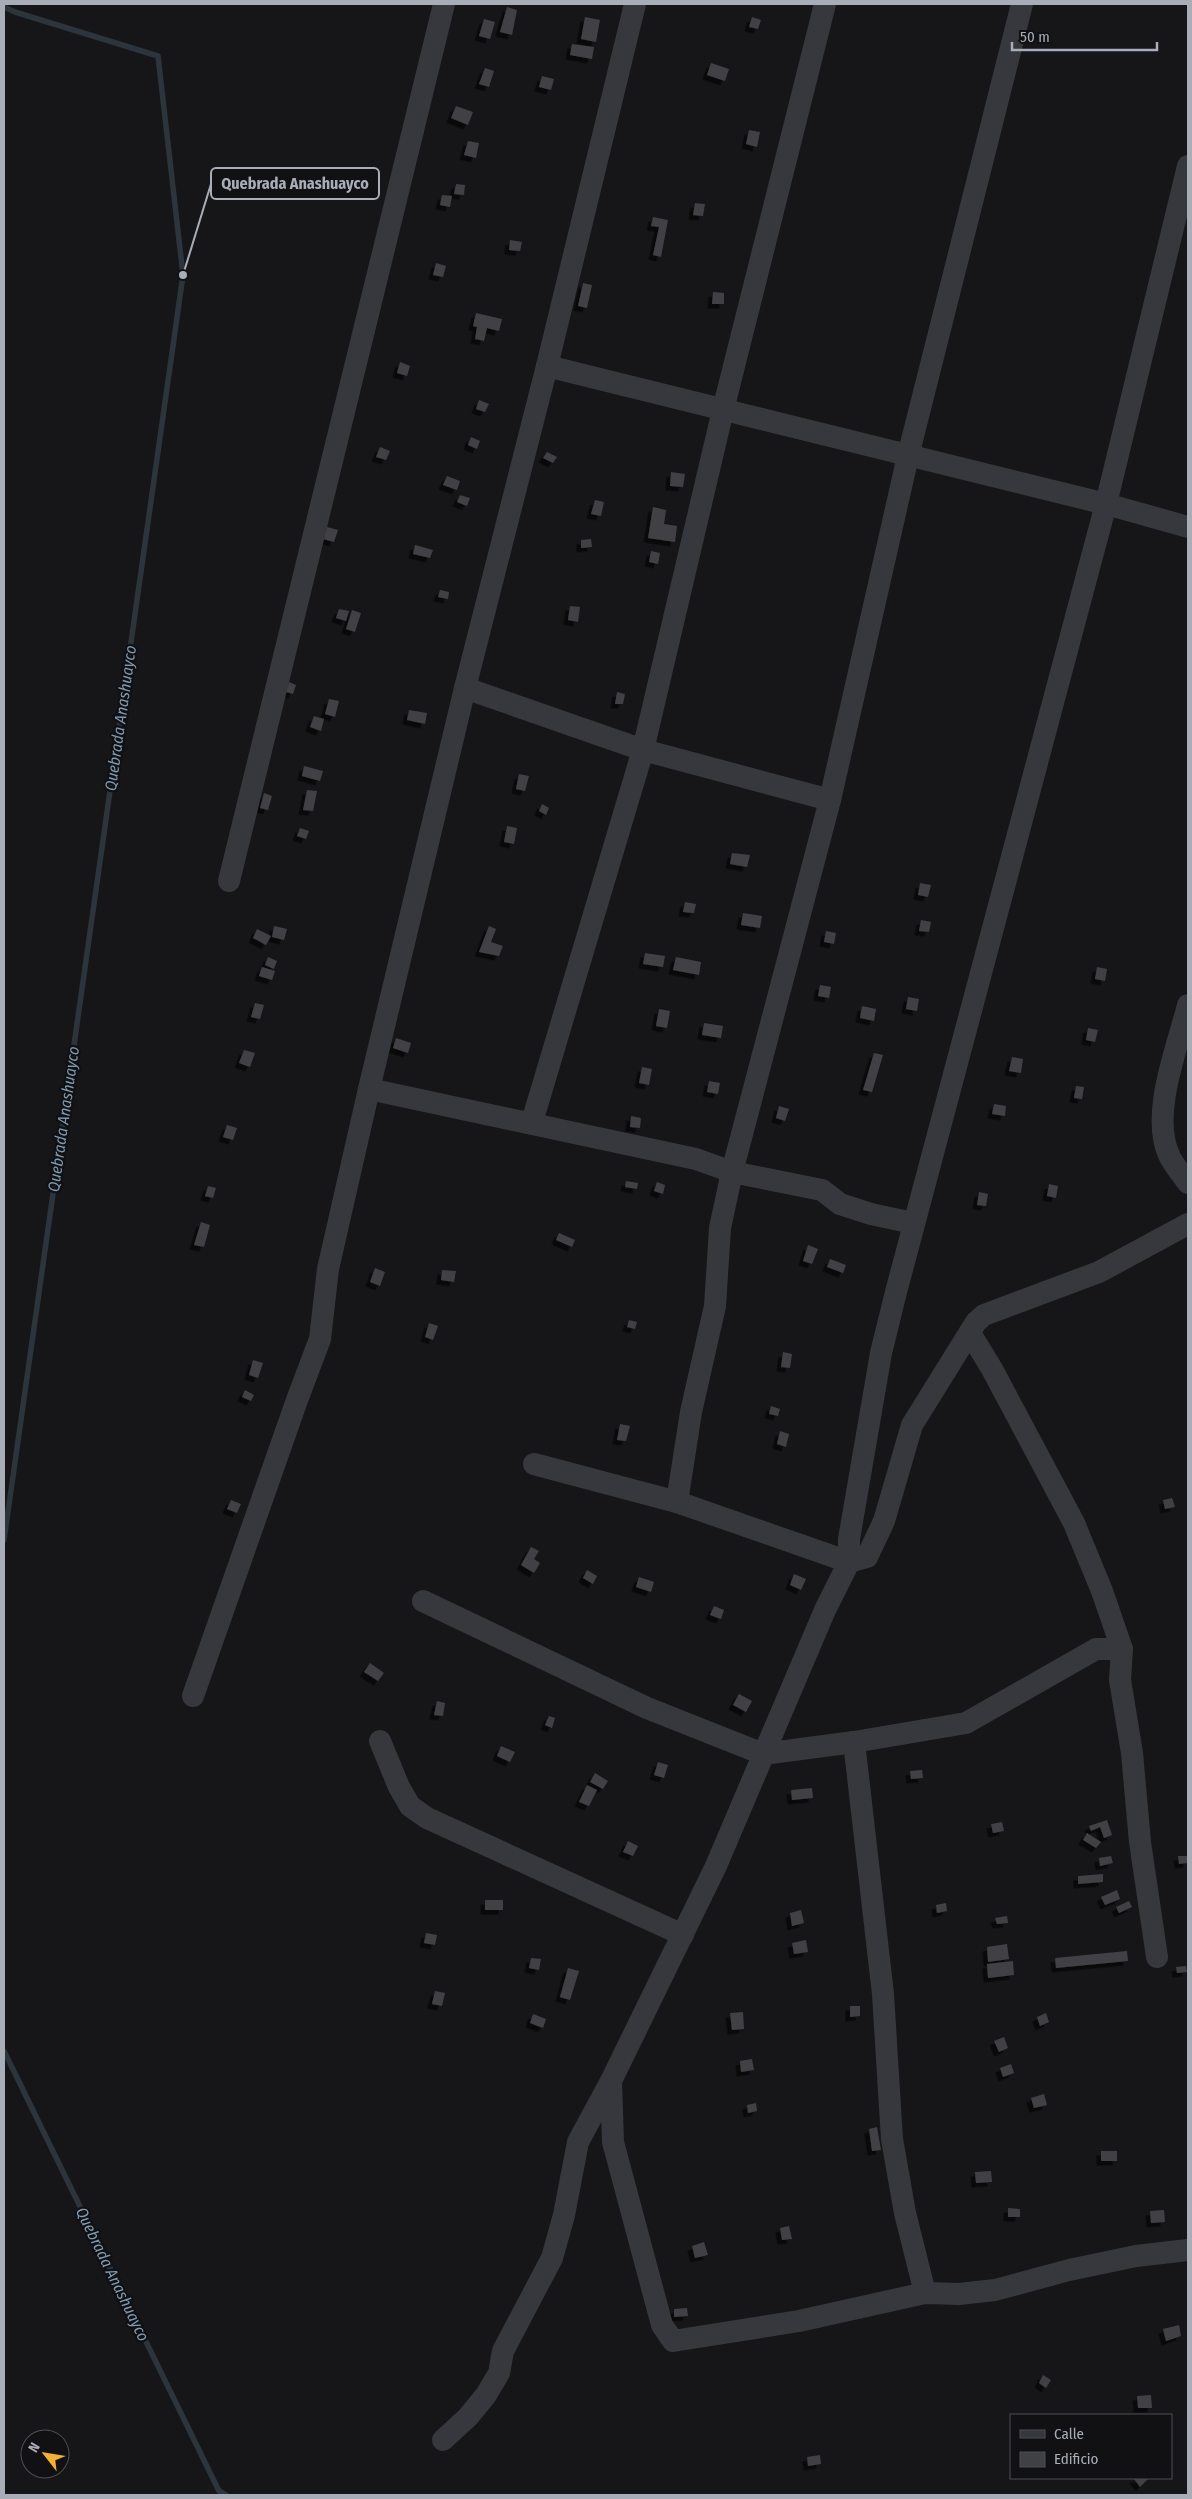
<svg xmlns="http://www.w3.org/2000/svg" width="1192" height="2499" viewBox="0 0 1192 2499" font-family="'Fira Sans Condensed',sans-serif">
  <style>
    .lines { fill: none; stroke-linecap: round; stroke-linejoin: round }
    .stream { stroke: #2c353c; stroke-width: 5.5 }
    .building { fill: #404145; filter: url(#shadow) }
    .minor { stroke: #37383d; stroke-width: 22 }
    .labels { text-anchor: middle; stroke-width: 4.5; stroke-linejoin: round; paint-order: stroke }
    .water-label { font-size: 16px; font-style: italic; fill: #7f9bb3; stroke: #111113 }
    .leader { fill: none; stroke: #a8adb8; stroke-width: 2 }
    .callout-dot { fill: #a8adb8; stroke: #111113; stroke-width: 2 }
    .callout { fill: #111113; stroke: #a8adb8; stroke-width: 2 }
    .callout-label { font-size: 16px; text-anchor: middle; font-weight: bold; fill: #a8adb8 }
  </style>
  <defs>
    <filter id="shadow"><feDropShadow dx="-4.5" dy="4.5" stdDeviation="0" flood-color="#0009"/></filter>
  </defs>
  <rect width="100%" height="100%" fill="#161618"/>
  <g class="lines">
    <!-- stream -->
    <g class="stream">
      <path d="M4,7L15,12L158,56L183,275L4,1540"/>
      <path d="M4,2051L219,2491L226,2495"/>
    </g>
  </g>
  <!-- building -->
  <g class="building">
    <path d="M507,7L517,10L512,35L500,32Z"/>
    <path d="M585,17L600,20L596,42L581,39Z"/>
    <path d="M752,17L761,20L758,29L749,27Z"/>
    <path d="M484,19L495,22L490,39L479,36Z"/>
    <path d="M572,44L594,47L592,59L570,55Z"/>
    <path d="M711,63L729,69L725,81L707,75Z"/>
    <path d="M485,68L494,71L489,87L479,84Z"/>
    <path d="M542,76L554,79L551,90L539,87Z"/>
    <path d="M456,106L473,112L468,125L451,118Z"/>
    <path d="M749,130L760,132L757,147L746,144Z"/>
    <path d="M468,141L479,143L476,158L464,155Z"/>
    <path d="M456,184L465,185L464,195L454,194Z"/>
    <path d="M442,195L452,196L450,207L440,205Z"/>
    <path d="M695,203L705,204L703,216L693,215Z"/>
    <path d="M653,217L668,220L661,257L653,255L659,227L651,226Z"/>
    <path d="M510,240L522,242L520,251L509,250Z"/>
    <path d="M436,263L446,266L443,277L433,275Z"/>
    <path d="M583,283L592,285L587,308L578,306Z"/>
    <path d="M713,292L724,293V304H712Z"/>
    <path d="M476,313L502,319L499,331L487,328L484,341L475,339L477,327L473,326Z"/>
    <path d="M400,362L410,366L407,376L397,373Z"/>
    <path d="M479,400L489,404L485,412L476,409Z"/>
    <path d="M471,437L480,441L477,449L468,445Z"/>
    <path d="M380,447L390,451L386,460L376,457Z"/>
    <path d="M547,452L557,457L553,463L543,458Z"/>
    <path d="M671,472L685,474L683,487L670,486Z"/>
    <path d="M447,476L460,481L457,490L443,485Z"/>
    <path d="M460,495L470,498L467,506L457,502Z"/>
    <path d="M595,500L604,502L601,516L591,514Z"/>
    <path d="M653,507L666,510L664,524L677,526L675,542L648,538Z"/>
    <path d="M327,527L338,530L334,542L323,539Z"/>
    <path d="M591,539L592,547L581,548V540Z"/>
    <path d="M415,545L433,550L430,558L413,554Z"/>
    <path d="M651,551L660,553L658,564L649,562Z"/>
    <path d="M440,590L449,592L448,599L438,597Z"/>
    <path d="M570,606L580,607L578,622L568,620Z"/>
    <path d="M339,609L349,611L346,621L336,618Z"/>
    <path d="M352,610L361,613L355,632L346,629Z"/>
    <path d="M289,682L296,685L293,694L286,692Z"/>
    <path d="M617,692L625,694L623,704H615Z"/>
    <path d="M329,699L339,701L335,717L325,714Z"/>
    <path d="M409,710L427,713L425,724L407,720Z"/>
    <path d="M314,716L324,719L321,731L310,727Z"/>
    <path d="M304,766L323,771L320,781L302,776Z"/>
    <path d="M519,774L529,776L525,791L516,789Z"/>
    <path d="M307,790L317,791L313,811L303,810Z"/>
    <path d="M264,793L272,796L268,810L260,808Z"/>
    <path d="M542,804L549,808L546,815L539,811Z"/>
    <path d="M507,826L517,828L514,844L504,842Z"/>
    <path d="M300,828L309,831L306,839L297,836Z"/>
    <path d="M732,853L750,855L747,867L730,864Z"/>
    <path d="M920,883L931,885L928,897L918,895Z"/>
    <path d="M685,902L696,904L694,913L683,912Z"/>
    <path d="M743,913L762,916L760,928L741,925Z"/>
    <path d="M921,920L931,922L929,932L919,931Z"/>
    <path d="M274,926L287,929L284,940L272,937Z"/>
    <path d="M489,926L496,929L491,942L503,946L499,956L479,952Z"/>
    <path d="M257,929L271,936L266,945L253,938Z"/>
    <path d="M826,931L836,933L834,944L824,942Z"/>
    <path d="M645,953L665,956L663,967L643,964Z"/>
    <path d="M268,957L277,961L274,969L265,965Z"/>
    <path d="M676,957L701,962L699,975L673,970Z"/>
    <path d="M262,967L275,971L272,980L259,976Z"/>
    <path d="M1097,967L1107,969L1105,981L1095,979Z"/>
    <path d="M820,985L831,987L829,998L818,996Z"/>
    <path d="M908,997L919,999L917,1011L906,1009Z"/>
    <path d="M255,1003L264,1005L260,1019L251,1017Z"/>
    <path d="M862,1006L876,1009L874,1021L860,1018Z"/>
    <path d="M659,1009L670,1011L667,1028L656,1026Z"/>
    <path d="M704,1023L723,1026L721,1038L702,1035Z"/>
    <path d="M1088,1028L1098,1030L1095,1042L1086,1040Z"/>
    <path d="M396,1038L411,1043L408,1053L393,1048Z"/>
    <path d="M244,1050L255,1053L250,1067L239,1063Z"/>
    <path d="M874,1053L883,1055L872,1092L863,1090Z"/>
    <path d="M1012,1057L1023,1059L1021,1073L1009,1071Z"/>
    <path d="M642,1067L652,1069L649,1085L639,1083Z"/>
    <path d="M709,1081L720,1083L718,1094L707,1092Z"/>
    <path d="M1076,1086L1084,1087L1082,1099L1074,1098Z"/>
    <path d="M994,1104L1006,1106L1005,1116L992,1114Z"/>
    <path d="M779,1106L789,1109L785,1121L776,1118Z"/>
    <path d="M631,1116L641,1118L640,1128L630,1127Z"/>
    <path d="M227,1125L237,1128L233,1140L223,1137Z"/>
    <path d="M626,1181L638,1183L637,1189L625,1187Z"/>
    <path d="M657,1182L665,1185L663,1194L654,1191Z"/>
    <path d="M1049,1184L1058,1186L1056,1198L1047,1196Z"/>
    <path d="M208,1186L216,1188L213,1198L205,1196Z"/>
    <path d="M979,1192L988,1194L986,1206L977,1205Z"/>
    <path d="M201,1222L210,1225L204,1247L194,1245Z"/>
    <path d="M559,1233L575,1240L572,1247L556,1240Z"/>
    <path d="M808,1245L818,1249L812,1264L803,1261Z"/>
    <path d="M830,1259L846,1265L843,1273L827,1267Z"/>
    <path d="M375,1268L385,1272L380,1286L370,1282Z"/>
    <path d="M442,1270L456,1271L454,1282L441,1280Z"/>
    <path d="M629,1320L637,1322L635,1329L627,1327Z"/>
    <path d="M429,1323L438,1326L433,1340L425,1337Z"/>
    <path d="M783,1352L792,1354L790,1368L781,1367Z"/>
    <path d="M253,1360L263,1363L258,1378L249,1375Z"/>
    <path d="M245,1390L254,1395L251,1401L242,1397Z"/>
    <path d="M771,1406L780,1409L778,1416L769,1414Z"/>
    <path d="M620,1424L630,1426L626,1441L617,1440Z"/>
    <path d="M780,1431L789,1434L786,1447L777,1444Z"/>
    <path d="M1172,1498L1175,1507L1165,1509L1163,1500Z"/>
    <path d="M231,1500L241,1504L237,1513L227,1509Z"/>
    <path d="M531,1547L539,1551L534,1559L540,1563L534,1573L521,1565Z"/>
    <path d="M587,1570L597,1576L593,1584L583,1578Z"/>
    <path d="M794,1574L806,1579L801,1590L790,1585Z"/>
    <path d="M639,1577L654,1582L651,1592L636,1587Z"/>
    <path d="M714,1606L724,1610L721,1619L710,1615Z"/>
    <path d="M370,1663L384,1673L378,1681L364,1672Z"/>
    <path d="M739,1694L752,1701L746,1712L733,1705Z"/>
    <path d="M437,1701L445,1703L443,1716L434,1715Z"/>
    <path d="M549,1716L555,1718L552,1728L545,1725Z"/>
    <path d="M501,1746L515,1752L510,1762L497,1756Z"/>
    <path d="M658,1762L668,1765L664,1778L654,1775Z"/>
    <path d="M922,1770L923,1778L911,1779L910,1771Z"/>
    <path d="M595,1773L608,1781L603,1789L590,1782Z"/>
    <path d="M587,1785L597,1790L589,1806L579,1802Z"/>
    <path d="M812,1788L813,1798L792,1800L791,1790Z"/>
    <path d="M1107,1820L1112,1835L1104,1838L1100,1827L1091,1831L1089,1826Z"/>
    <path d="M1002,1822L1004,1831L993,1833L991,1824Z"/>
    <path d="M1087,1833L1101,1842L1096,1848L1083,1840Z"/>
    <path d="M628,1841L638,1846L633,1856L623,1852Z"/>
    <path d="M1111,1856L1113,1863L1100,1866L1099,1858Z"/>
    <path d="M1178,1856H1188V1863L1179,1864Z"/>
    <path d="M1103,1874V1882L1078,1884V1876Z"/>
    <path d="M1117,1890L1120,1899L1105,1905L1101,1897Z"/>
    <rect x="485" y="1900" width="18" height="10"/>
    <path d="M1129,1901L1132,1907L1119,1913L1116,1907Z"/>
    <path d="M946,1903L947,1911L937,1913L936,1905Z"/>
    <path d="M801,1910L804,1923L792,1926L790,1913Z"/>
    <path d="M1007,1916L1008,1923L997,1924L995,1918Z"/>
    <path d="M426,1933L437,1935L435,1945L424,1943Z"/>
    <path d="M806,1940L808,1952L794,1954L792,1943Z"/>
    <path d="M1007,1944L1009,1959L988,1962L987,1947Z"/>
    <path d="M1127,1951L1128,1961L1056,1968L1055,1958Z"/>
    <path d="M531,1958L541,1959L539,1970L529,1968Z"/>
    <path d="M1013,1961L1014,1975L988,1978L987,1964Z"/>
    <path d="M1186,1966L1187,1972L1177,1973L1176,1967Z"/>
    <path d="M568,1968L579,1971L570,2000L560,1997Z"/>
    <path d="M435,1991L445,1993L442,2006L432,2004Z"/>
    <path d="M850,2006H860V2016L850,2017Z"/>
    <path d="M743,2012L744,2029L732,2030L730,2013Z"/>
    <path d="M1046,2013L1049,2022L1040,2026L1037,2017Z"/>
    <path d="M533,2014L546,2019L543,2028L530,2023Z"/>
    <path d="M1004,2037L1008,2048L999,2052L994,2041Z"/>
    <path d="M752,2059L754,2070L741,2072L740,2061Z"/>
    <path d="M1011,2064L1014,2073L1003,2077L1000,2068Z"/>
    <path d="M1044,2094L1047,2105L1034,2108L1031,2098Z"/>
    <path d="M756,2103L757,2111L748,2113L747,2105Z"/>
    <path d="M877,2127L881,2150L872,2151L869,2129Z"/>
    <rect x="1101" y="2151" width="16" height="10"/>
    <path d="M991,2171L992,2182L976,2183L975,2172Z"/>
    <path d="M1008,2208L1020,2209V2217H1008Z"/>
    <path d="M1164,2210L1165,2222L1151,2223L1150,2211Z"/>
    <path d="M789,2226L792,2239L782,2240L780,2228Z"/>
    <path d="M704,2242L708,2255L695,2258L692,2246Z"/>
    <path d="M687,2308L688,2316L674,2317V2309Z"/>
    <path d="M1179,2325L1181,2336L1166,2341L1163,2329Z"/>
    <path d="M1043,2375L1051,2380L1046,2388L1039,2383Z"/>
    <path d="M1151,2395L1152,2408H1138L1137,2396Z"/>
    <path d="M820,2455L821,2464L808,2466L807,2457Z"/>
    <path d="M1135,2478H1147L1148,2479L1140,2487L1134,2479Z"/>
  </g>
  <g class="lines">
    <!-- minor -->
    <g class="minor">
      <path d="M1188,166L1106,504L896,1292L881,1353L849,1539V1562L825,1610L716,1866L611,2081L613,2142L662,2325L673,2341L799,2321L925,2293L959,2294L995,2290L1069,2270L1136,2256L1188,2250"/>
      <path d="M547,366L1106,504L1188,527"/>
      <path d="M465,688L643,750L830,800"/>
      <path d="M229,881L444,4"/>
      <path d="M1188,1005C1178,1046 1150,1114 1169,1155C1173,1165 1182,1174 1188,1183"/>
      <path d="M369,1089L696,1159L732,1172L822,1190L840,1204L871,1214L913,1223"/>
      <path d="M532,1122L643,750L723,410L825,4"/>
      <path d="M970,1333L992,1369L1074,1523L1102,1591L1122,1649L1120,1680L1132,1753L1140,1842L1157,1957"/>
      <path d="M534,1464L677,1502L849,1562L867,1557L884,1521L912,1425L976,1322L984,1315L1099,1272L1188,1224"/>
      <path d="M677,1502L691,1412L715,1306L720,1228L732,1172L830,800L908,456L1022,4"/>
      <path d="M423,1601L647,1708L763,1754L854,1742L966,1723L1096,1649H1122"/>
      <path d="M193,1696L297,1400L320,1339L328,1269L369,1089L465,688L547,366L635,4"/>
      <path d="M380,1741L399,1787L410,1806L427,1818L683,1935"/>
      <path d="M854,1742L883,1994L892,2139L905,2213L925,2293"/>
      <path d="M443,2440L468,2417L486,2395L499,2373L503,2351L552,2258L564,2215L578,2142L611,2081"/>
    </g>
  </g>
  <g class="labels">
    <!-- water labels -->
    <g class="water-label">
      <text transform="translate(120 718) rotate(-82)" y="6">Quebrada Anashuayco</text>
      <text transform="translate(63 1119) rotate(-82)" y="6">Quebrada Anashuayco</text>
      <text transform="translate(113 2274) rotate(64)" y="6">Quebrada Anashuayco</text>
    </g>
  </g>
  <!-- callouts -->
  <path class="leader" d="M183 275L211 184"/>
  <circle class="callout-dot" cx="183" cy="275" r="5"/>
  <rect class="callout" x="211" y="168" width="168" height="31" rx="5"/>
  <g class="callout-label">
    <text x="295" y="189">Quebrada Anashuayco</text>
  </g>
  <!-- border -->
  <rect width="1192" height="2499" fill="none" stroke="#a8adb8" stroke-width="10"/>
  <!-- legend -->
  <rect x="1010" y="2414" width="162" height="65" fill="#111113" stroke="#4d4f55"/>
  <rect x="1020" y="2430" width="25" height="8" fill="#37383d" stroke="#4d4f55"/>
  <text x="1054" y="2439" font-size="15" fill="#a8adb8">Calle</text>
  <rect x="1020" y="2452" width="25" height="15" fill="#404145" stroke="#4d4f55"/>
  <text x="1054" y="2464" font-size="15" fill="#a8adb8">Edificio</text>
  <!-- north arrow -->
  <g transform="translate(45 2454) rotate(301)"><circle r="24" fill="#111113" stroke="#4d4f55"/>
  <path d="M0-4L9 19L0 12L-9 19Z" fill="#f2b134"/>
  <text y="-8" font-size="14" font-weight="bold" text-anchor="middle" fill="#a8adb8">N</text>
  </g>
  <!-- scale -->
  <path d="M1012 42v8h145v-8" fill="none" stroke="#a8adb8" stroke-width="2.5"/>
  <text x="1020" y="42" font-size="15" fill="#a8adb8" stroke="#111113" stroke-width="4" paint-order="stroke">50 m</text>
</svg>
